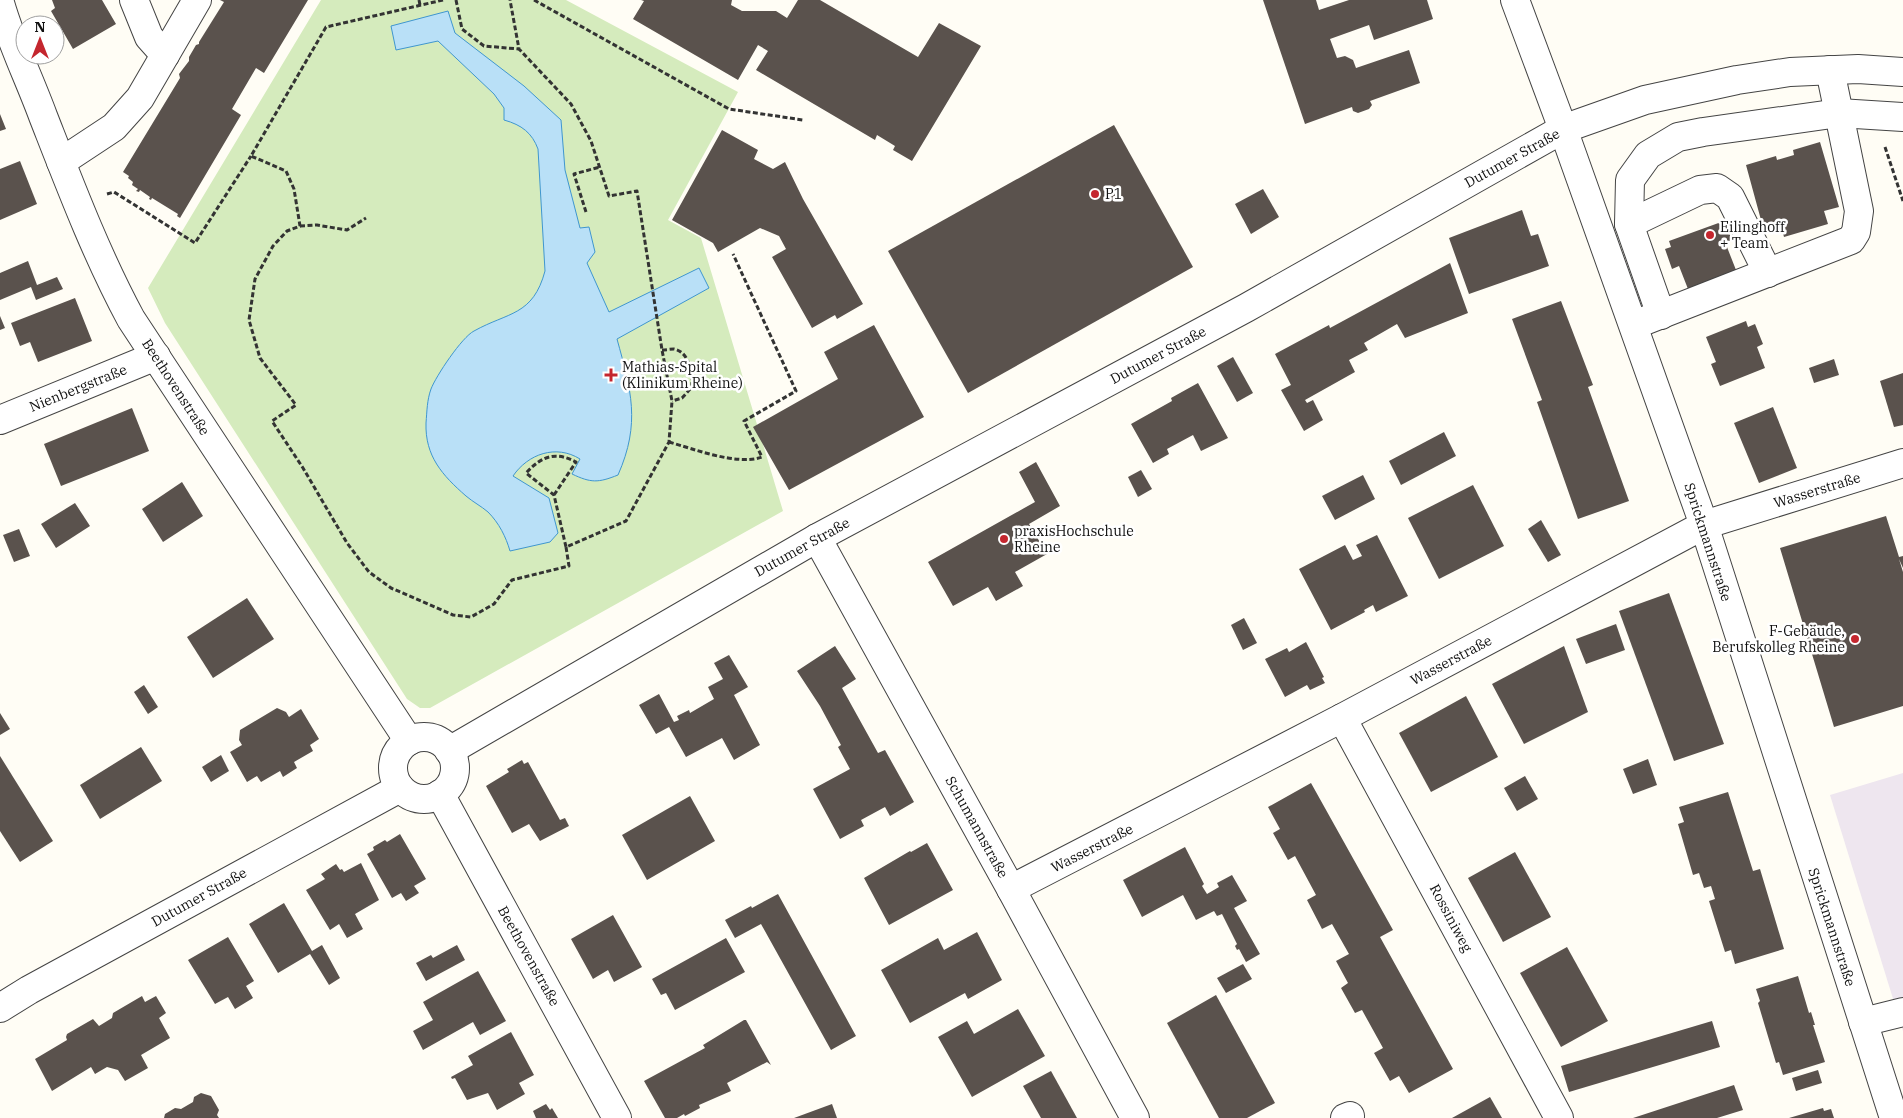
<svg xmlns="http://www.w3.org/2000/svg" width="1903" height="1118" viewBox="0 0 1903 1118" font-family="'IBM Plex Serif',serif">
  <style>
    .industrial { fill: #eee6ef }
    .green { fill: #d5ebbd }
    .water { fill: #b9e0f7; stroke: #3f96cf }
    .building { fill: #5a524d }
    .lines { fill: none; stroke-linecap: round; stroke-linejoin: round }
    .minor-casing { stroke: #444; stroke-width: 30 }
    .path { stroke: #333; stroke-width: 3; stroke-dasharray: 5 2.5; stroke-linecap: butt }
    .minor { stroke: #fff; stroke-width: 28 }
    .poi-dot { fill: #c4262e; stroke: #fff; stroke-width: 2 }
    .labels { text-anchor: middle; stroke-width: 5; stroke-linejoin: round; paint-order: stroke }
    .street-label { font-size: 14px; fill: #111; stroke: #fff }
    .poi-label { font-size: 14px; fill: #111; stroke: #fff; text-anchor: start }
  </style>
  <rect width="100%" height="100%" fill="#fffdf5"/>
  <!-- industrial -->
  <path class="industrial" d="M1903,773V1031L1830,795Z"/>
  <!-- green -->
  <path class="green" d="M321,0H566L738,92L668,220L701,238L783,511L430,708H420L407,699L165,323L148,288Z"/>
  <!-- water -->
  <path class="water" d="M448,11L455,33L524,86L561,120L565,170L580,228L589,227L595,252L587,263L609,312L699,268L709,288L617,339C631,390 641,423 618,475C598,483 591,483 572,474L580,459C556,444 528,454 513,476L549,498L558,533L550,542L510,551C506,537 499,523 488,512C481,506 473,502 466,496C442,475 425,456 426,423C427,411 427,400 431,389C436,376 462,337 474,331C508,312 533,316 545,271L538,149C532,133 522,125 504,120V108L494,94L438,41L396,50L391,26Z"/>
  <!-- building -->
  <g class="building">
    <path d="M52,0H102L116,24L73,49L51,11L55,8Z"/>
    <path d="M220,0H308L264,73L256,68L232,109L241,115L180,218L177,216L178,214L152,198L151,200L149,199L150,197L140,190L139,192L136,191L138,189L132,185L133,182L128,178L129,176L123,172L180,78L179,74L189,61V57L196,45L199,44V42L224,2Z"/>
    <path d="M641,0H732L731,5L742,11H776L787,18L798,0H820L918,57L939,23L981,46L912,161L893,150L895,146L877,135L875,140L756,70L768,51L758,45L738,80L633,19L644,1Z"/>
    <path d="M1263,0H1316L1319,10L1349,0H1427L1433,19L1374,40L1369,25L1330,39L1337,58L1345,56L1353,60L1356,68L1409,50L1420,83L1370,101L1372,105L1369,109L1358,113L1353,111L1352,107L1305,124Z"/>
    <path d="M0,114L6,129L0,131Z"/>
    <path d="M1114,125L1193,267L968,393L888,251Z"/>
    <path d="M722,130L758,150L754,159L773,169L785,162L803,199L863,304L837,319L835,315L812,328L772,257L786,249L779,236L760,228L718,252L713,243L672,220Z"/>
    <path d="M1820,142L1839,207L1824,211L1828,224L1784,237L1781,226L1764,231L1746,165L1776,156L1777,160L1794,155L1793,150Z"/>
    <path d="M20,161L37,204L0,220V169Z"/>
    <path d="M1263,189L1279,217L1251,234L1235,204Z"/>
    <path d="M1522,210L1531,236L1538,234L1549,266L1469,294L1449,238Z"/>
    <path d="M1724,221L1732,240L1725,242L1736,270L1688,289L1679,266L1672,269L1665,249L1671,247L1669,241Z"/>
    <path d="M28,261L37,285L57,277L63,289L36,300L31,287L0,300V273Z"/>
    <path d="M1450,263L1468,313L1405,338L1397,324L1364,343L1368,350L1349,360L1355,372L1305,400L1307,403L1313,400L1323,420L1304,431L1281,390L1291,385L1275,354L1329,325L1330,328Z"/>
    <path d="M75,298L92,341L38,362L30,342L20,346L11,323Z"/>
    <path d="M1561,301L1593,385L1588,387L1629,501L1578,519L1537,402L1542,400L1512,319Z"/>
    <path d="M0,316L5,328L0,330Z"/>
    <path d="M1746,321L1748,327L1755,324L1763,344L1757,347L1765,368L1720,386L1711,364L1716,362L1706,337Z"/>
    <path d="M874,325L924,417L789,490L753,427L838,379L824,352Z"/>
    <path d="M1233,357L1253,393L1237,402L1217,366Z"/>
    <path d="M1834,359L1839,375L1814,383L1809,368Z"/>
    <path d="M1903,373V425L1894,427L1880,381Z"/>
    <path d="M1198,383L1228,438L1201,451L1193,435L1167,449L1169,454L1153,463L1131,424L1172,401L1171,398Z"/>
    <path d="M1773,407L1797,468L1759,483L1734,423Z"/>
    <path d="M132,408L149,451L61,486L44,444Z"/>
    <path d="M1444,432L1456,456L1401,485L1389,461Z"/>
    <path d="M1036,462L1060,506L1029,524L1047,554L1015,572L1023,586L996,601L988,587L953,606L928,562L1035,502L1019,472Z"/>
    <path d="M1141,470L1152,489L1138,497L1128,477Z"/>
    <path d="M1363,475L1375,499L1335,520L1322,496Z"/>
    <path d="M182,482L203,516L163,542L142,509Z"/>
    <path d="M1473,485L1504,546L1439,579L1408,518Z"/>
    <path d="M75,503L90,526L56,548L41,524Z"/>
    <path d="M1886,516L1899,557L1903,556V568L1899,559L1903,572V706L1834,727L1780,548Z"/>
    <path d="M1541,520L1561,555L1548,562L1528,529Z"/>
    <path d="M19,529L30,556L14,562L3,535Z"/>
    <path d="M1377,535L1408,596L1376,612L1373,605L1364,610L1365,612L1331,630L1299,569L1345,545L1353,560L1362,556L1356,545Z"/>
    <path d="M1669,593L1724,744L1674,761L1619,611Z"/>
    <path d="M247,598L274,639L213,678L187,637Z"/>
    <path d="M1244,618L1257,643L1243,650L1231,625Z"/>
    <path d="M1616,624L1625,650L1586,664L1576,639Z"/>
    <path d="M1306,642L1324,677L1322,678L1325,683L1310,690L1307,685L1285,697L1265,659L1287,648L1289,652Z"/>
    <path d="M835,646L856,679L842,688L878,753L885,750L914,802L890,816L885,807L861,820L864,826L840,839L813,789L850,769L838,747L841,745L820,706L797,671Z"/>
    <path d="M1564,646L1588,712L1524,744L1492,684Z"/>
    <path d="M729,655L748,687L734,695L760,745L734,760L722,738L686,757L669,727L656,734L639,705L659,694L674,722L679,720L677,716L689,710L690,713L714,699L708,687L723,679L714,663Z"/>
    <path d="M144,685L158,707L148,714L134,692Z"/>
    <path d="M1466,696L1498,757L1431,792L1399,733Z"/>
    <path d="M277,708L286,712L289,717L301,709L319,739L310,745L313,751L294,762L297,768L283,777L280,771L261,782L257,776L247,782L230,752L242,745L239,740L240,730Z"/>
    <path d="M0,713L10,729L0,735Z"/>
    <path d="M141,747L162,781L100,819L80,785Z"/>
    <path d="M221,755L229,771L211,782L202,767Z"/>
    <path d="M0,756L53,841L20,862L0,831Z"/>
    <path d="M1648,759L1657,785L1633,794L1623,769Z"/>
    <path d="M522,760L524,764L528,762L560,820L565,818L569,826L540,841L529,824L512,833L486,786L509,772L507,769Z"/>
    <path d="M1525,776L1538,799L1517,811L1504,788Z"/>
    <path d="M1311,783L1393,930L1380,937L1453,1069L1409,1093L1399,1076L1390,1081L1374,1053L1383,1048L1362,1010L1355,1013L1341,988L1348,983L1336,961L1349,954L1332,924L1322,929L1307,900L1316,895L1295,856L1288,860L1273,833L1280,829L1268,807Z"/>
    <path d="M1728,792L1753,871L1760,869L1784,949L1735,964L1731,950L1725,952L1709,901L1715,899L1711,886L1704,888L1699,873L1693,875L1678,824L1684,822L1679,807Z"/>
    <path d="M690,796L715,841L647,880L622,835Z"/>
    <path d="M400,834L426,879L414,886L419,893L406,901L401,893L392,898L367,854L374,850L373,847L385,840L387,842Z"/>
    <path d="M927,843L953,890L889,925L864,878L910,851L911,852Z"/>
    <path d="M1185,847L1204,884L1202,886L1207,894L1219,887L1217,883L1232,875L1247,901L1234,908L1260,954L1246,962L1239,949L1237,950L1235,946L1237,944L1222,914L1217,916L1214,911L1196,920L1183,895L1142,917L1123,880Z"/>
    <path d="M1515,852L1551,917L1503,942L1468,878Z"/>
    <path d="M361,863L379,900L355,914L363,929L347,938L339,924L330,930L306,890L325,879L321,874L336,864L340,870L342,869L344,872Z"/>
    <path d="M778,894L856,1036L831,1050L761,924L735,938L725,920L751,906L752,908Z"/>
    <path d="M284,903L312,951L322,945L340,978L329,985L310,954L278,973L249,924Z"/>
    <path d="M613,915L642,967L614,982L608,970L593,979L571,939Z"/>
    <path d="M977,932L1002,980L968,999L965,993L910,1023L881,970L938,938L944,950Z"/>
    <path d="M228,937L254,981L246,986L253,998L235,1009L228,997L215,1004L188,960Z"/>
    <path d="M726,938L745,972L675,1010L666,993L661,995L652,979Z"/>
    <path d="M457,945L465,960L426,981L416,963L431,955L433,958Z"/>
    <path d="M1567,947L1608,1021L1561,1047L1520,973Z"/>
    <path d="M1243,964L1252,979L1226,993L1217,978Z"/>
    <path d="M478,971L506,1021L480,1035L473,1022L423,1050L413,1031L433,1020L423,1002Z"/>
    <path d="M1798,976L1809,1013L1811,1012L1815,1025H1813L1825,1062L1783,1075L1779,1062L1776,1063L1758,1003L1760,1001L1756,989Z"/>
    <path d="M1216,995L1275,1103L1247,1118H1219L1167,1023Z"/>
    <path d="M142,996L145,1002L156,996L166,1013L159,1018L170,1038L141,1055L148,1068L125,1081L118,1070L107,1067L95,1074L91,1067L52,1091L35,1059L67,1040L66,1037L67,1034L93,1019L99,1026L112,1018L113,1013Z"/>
    <path d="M1018,1009L1045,1056L972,1097L938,1037L967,1021L974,1034Z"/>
    <path d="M744,1020H746L771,1065L767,1062L727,1083L731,1091L699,1105L700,1108L685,1116L684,1114L677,1118H665L644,1081L705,1048L703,1045Z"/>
    <path d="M1712,1021L1720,1047L1569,1092L1561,1066Z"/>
    <path d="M511,1032L534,1075L519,1083L525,1094L497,1110L488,1093L467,1100L455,1078L452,1079L451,1077L473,1065L468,1056Z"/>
    <path d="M1818,1070L1822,1083L1796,1091L1792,1078Z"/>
    <path d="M1051,1071L1077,1118H1041L1023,1086Z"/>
    <path d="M1734,1085L1743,1110L1717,1118H1633Z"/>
    <path d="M201,1093L211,1096L219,1110L217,1115L219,1118H164L165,1114L175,1108L181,1109L193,1102L194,1097Z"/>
    <path d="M1490,1097L1502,1118H1452Z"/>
    <path d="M546,1104L550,1110L552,1108L558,1118H536L533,1111Z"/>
    <path d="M832,1104L837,1118H794Z"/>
    <path d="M1823,1108L1824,1111L1831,1109L1834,1118H1789Z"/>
  </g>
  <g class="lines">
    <defs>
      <g id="minor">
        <path d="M134,0L149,37L165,55"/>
        <path d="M1515,0L1563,129L1704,525L1894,1118"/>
        <path d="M0,3C11,42 29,78 43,116C70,185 96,254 131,319L409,741"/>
        <path d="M61,162L114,127L140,98L197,0"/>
        <path d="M1629,224L1700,190L1717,188L1730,197L1768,273"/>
        <path d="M1661,315L1629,224L1630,180L1648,155L1678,137L1703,132L1839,113L1903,117"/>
        <path d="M1644,321L1851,240L1856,232L1859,211L1830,70"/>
        <path d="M0,420L156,356"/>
        <path d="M817,538L1011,889L1135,1118"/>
        <path d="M1342,718L1559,1118"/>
        <circle cx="424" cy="768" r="31"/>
        <path d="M449,751L817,538L1246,308L1563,129L1645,100L1737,80L1790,72L1858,69L1903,72"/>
        <path d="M440,794L617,1118"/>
        <path d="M1011,889L1342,718L1704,525L1903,463"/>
        <path d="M0,1008L29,990L400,788"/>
        <path d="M1863,1022L1903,1012"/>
        <path d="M1345,1118L1350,1116"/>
      </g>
    </defs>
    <!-- minor casing -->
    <use href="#minor" class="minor-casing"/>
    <!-- path -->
    <g class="path">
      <path d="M419,0L420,5"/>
      <path d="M443,0L326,27L251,156L286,171L294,189L300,226L287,231L273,246L255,279L249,320L260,358L296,405L272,421L303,468L347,543L369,572L391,588L453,615L471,617L494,604L512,580L569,566L566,547L626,521L669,442L672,401L662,350L637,191L609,196L591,141L571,104L519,49L510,0"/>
      <path d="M456,0L462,29L484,46L519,49"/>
      <path d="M534,0L729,109L803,120"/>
      <path d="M1885,147L1903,201"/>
      <path d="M107,194L114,192L195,243L251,156"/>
      <path d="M586,212L574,174L600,167"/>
      <path d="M300,226L317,225L347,230L366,218"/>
      <path d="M662,350C666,350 671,349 674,349C690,352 692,374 692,387L682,398L672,401"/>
      <path d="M669,442C694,449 737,466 762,457L744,421L796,391L733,254"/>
      <path d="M554,495L576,462C555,451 542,456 526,473L554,495L566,547"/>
    </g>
    <!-- minor -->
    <use href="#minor" class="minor"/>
  </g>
  <!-- markers -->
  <g class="poi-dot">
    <circle cx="1095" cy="194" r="5"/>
    <circle cx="1710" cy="235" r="5"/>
    <path d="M608.5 367.5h5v5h5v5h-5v5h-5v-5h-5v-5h5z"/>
    <circle cx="1004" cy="539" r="5"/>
    <circle cx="1855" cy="639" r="5"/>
  </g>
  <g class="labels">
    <!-- street labels -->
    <g class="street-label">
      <text transform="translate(1512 158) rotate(-29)" y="5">Dutumer Straße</text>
      <text transform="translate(1158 355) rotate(-28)" y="5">Dutumer Straße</text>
      <text transform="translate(176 387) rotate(57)" y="5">Beethovenstraße</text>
      <text transform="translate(78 388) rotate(-22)" y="5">Nienbergstraße</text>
      <text transform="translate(1817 490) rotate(-17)" y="5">Wasserstraße</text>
      <text transform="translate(1708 542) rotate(72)" y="5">Sprickmannstraße</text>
      <text transform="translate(802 547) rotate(-29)" y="5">Dutumer Straße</text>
      <text transform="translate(1451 660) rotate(-28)" y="5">Wasserstraße</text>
      <text transform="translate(977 827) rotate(61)" y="5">Schumannstraße</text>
      <text transform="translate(1092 848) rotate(-27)" y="5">Wasserstraße</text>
      <text transform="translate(199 897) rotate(-29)" y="5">Dutumer Straße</text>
      <text transform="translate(1451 918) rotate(62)" y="5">Rossiniweg</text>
      <text transform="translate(1832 927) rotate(72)" y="5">Sprickmannstraße</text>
      <text transform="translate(529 956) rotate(61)" y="5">Beethovenstraße</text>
    </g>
    <!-- poi labels -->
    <g class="poi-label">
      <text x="1105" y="199">P1</text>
      <text x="1720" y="232">Eilinghoff<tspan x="1720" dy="16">+ Team</tspan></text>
      <text x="622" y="372">Mathias-Spital<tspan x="622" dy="16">(Klinikum Rheine)</tspan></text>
      <text x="1014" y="536">praxisHochschule<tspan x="1014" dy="16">Rheine</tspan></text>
      <text x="1845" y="636" text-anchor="end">F-Gebäude,<tspan x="1845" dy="16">Berufskolleg Rheine</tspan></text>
    </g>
  </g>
  <!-- north arrow -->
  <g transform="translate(40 40)"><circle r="24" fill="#ffffff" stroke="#a0a0a0"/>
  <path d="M0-4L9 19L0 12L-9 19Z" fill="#c4262e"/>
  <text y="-8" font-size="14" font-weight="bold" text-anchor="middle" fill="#111111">N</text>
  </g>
</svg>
